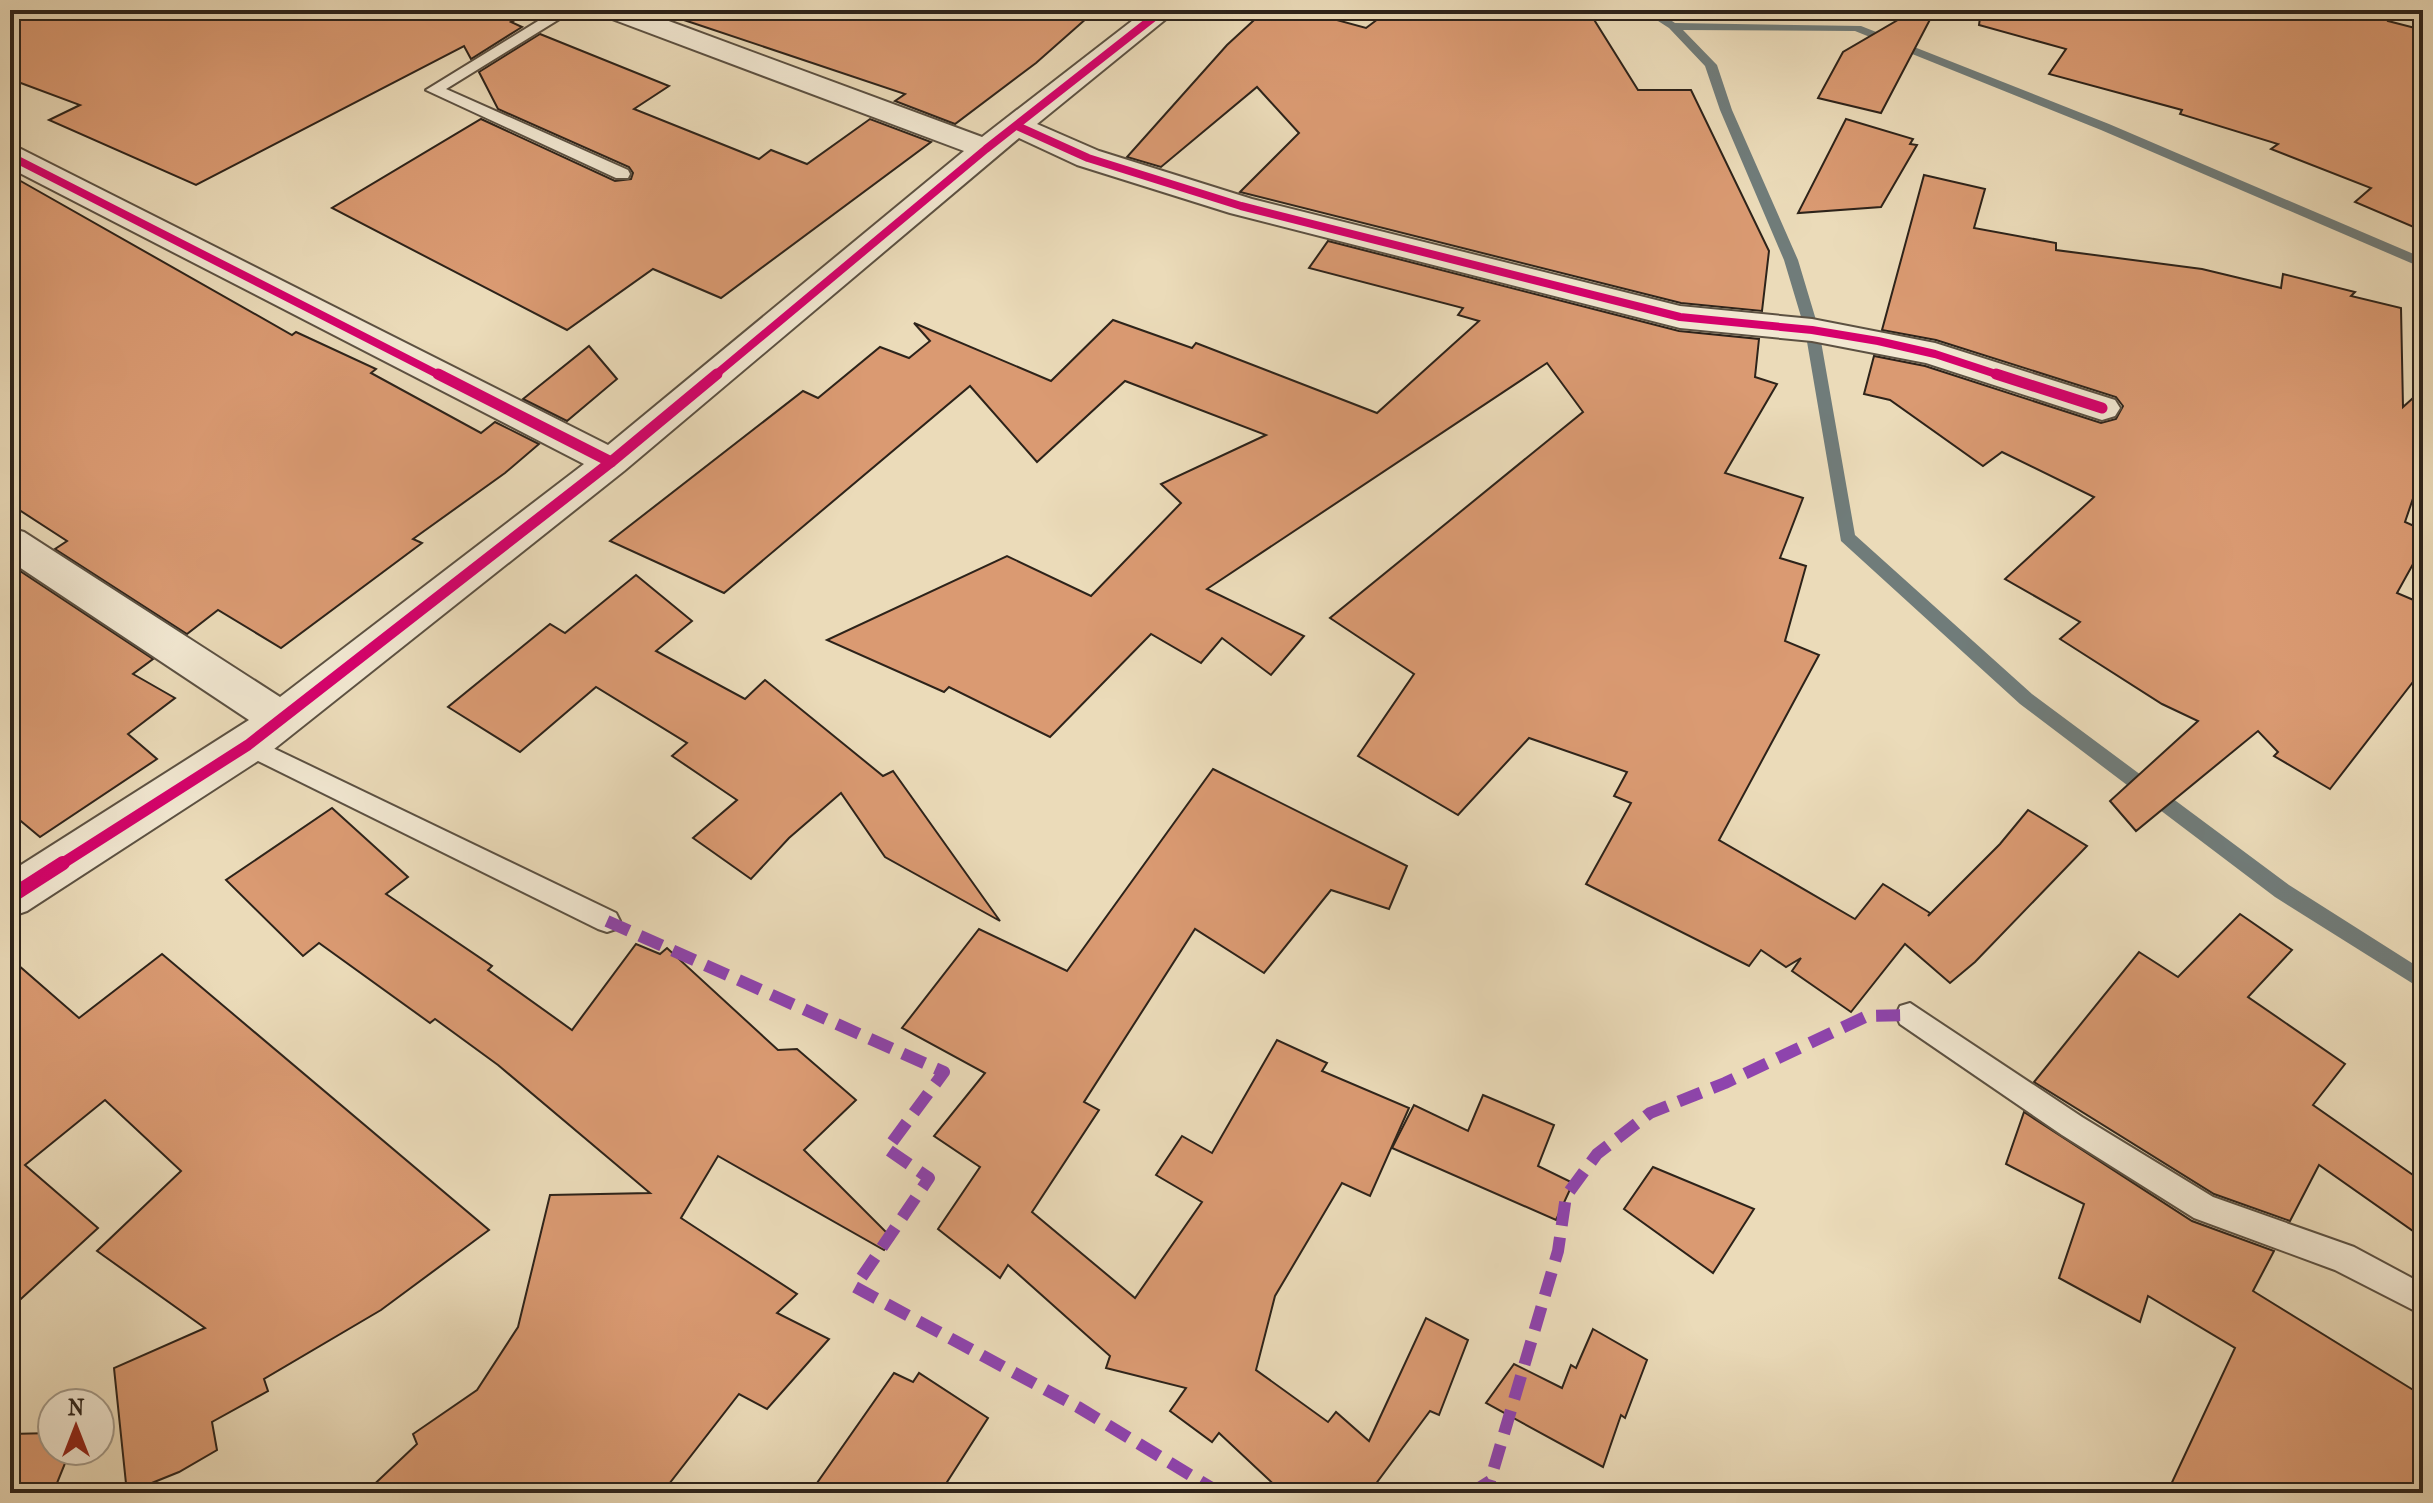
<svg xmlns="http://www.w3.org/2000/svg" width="2433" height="1503" viewBox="0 0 2433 1503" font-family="'IM FELL French Canon',serif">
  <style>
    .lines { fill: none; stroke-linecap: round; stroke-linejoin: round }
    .stream { fill: #707c7a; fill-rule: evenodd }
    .building { fill: #da9a72; stroke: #2d231a; stroke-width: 2 }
    .lane-casing { stroke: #5c5142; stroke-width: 4 }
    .street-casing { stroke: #5c5142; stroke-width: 4 }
    .lane { fill: #f2e8d2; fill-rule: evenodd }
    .street { fill: #f2e8d2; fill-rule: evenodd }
    .quiet { stroke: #8e44ad; stroke-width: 12; stroke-dasharray: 24 12; stroke-linecap: butt }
    .cycleway-far2-casing { stroke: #f2e8d2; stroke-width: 12 }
    .cycleway-far1-casing { stroke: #f2e8d2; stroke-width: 16 }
    .cycleway-casing { stroke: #f2e8d2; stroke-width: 19 }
    .cycleway-far2 { stroke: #d6006c; stroke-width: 8 }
    .cycleway-far1 { stroke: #d6006c; stroke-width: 11 }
    .cycleway { stroke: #d6006c; stroke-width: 14 }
  </style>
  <rect width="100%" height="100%" fill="#ebdbb9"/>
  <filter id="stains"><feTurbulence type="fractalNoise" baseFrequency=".0025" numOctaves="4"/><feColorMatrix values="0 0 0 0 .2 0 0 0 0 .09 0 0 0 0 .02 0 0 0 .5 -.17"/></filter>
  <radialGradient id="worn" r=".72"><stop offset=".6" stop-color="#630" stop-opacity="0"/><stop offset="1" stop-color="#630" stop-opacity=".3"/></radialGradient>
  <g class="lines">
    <!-- stream -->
    <path class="stream" d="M1641,10H1655L1675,23L1861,26L2109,124L2423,258V267L2418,266L2101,130L1855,31L1683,30L1717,65L1732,110L1798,260L1819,330L1855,535L2032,694L2289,885L2423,970V990L2275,897L2020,704L1841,541L1805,330L1784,260L1720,110L1705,66L1669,28Z"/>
  </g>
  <!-- building -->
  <g class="building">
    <path d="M10,10H534L511,22L522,27L471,59L464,46L196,185L49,120L80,105L10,79Z"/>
    <path d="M683,10H1096L1036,63L955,124L895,101L905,94L681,19Z"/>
    <path d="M1265,10H1300L1366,28L1390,10H1588L1638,90H1691L1769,251L1762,311L1681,303L1240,192L1299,133L1257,87L1161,167L1127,157L1227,45Z"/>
    <path d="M1915,10H1935L1881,113L1818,98L1843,52Z"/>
    <path d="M1981,10H2392L2388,21L2423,30V231L2355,202L2371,188L2271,149L2278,144L2180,114L2182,110L2049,74L2066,49L1979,25Z"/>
    <path d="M540,34L669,86L634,109L759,159L771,150L807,164L870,119L931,142L721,298L653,269L567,330L332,208L481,119L615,181L631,179L633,173L629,167L498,109L479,72Z"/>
    <path d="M1846,119L1913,139L1910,144L1917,145L1881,207L1798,213Z"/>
    <path d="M10,175L292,335L296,332L376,369L371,373L481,433L495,422L539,444L505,473L413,539L422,543L281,648L218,610L187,634L55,549L67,541L10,504Z"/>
    <path d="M1924,175L1985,189L1974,228L2056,243V250L2202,269L2281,288L2283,274L2355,292L2351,296L2401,308L2403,407L2423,389V469L2405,522L2423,530V546L2397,593L2423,604V669L2330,789L2274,756L2278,752L2258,731L2136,831L2110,801L2198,721L2162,704L2060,639L2080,622L2005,579L2094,497L2002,452L1983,466L1890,400L1864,394L1874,356L1925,366L2101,423L2116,419L2123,406L2116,397L1936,340L1882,330Z"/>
    <path d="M1328,241L1679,331L1759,339L1755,377L1777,384L1725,473L1803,498L1780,558L1806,566L1785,641L1819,655L1719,840L1855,919L1883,884L1930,913L1928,916L2000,844L2028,810L2087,846L1975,962L1950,983L1905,944L1851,1012L1792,971L1801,958L1786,967L1761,950L1749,966L1586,884L1631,803L1614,796L1627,772L1529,738L1458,815L1358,756L1414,674L1330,618L1583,412L1547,363L1207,589L1304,636L1271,675L1222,638L1201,663L1151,634L1050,737L949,687L944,692L827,640L1007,556L1091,596L1181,503L1161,484L1266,435L1125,381L1037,462L970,386L724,593L610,541L803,391L818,398L880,347L909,358L930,341L914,323L1051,381L1113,320L1192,348L1196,343L1377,413L1479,321L1458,315L1463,308L1309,268Z"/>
    <path d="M589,346L617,379L567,421L523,399Z"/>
    <path d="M20,571L153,659L133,674L175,698L128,734L157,759L40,837L10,812V578Z"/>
    <path d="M636,575L692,621L656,651L745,699L765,680L883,776L893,771L1000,921L885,857L841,793L789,838L751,879L693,838L737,800L672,756L687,743L596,687L520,752L448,707L550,624L565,633Z"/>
    <path d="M1213,769L1407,866L1389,909L1331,890L1264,973L1195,929L1084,1102L1099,1110L1032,1212L1135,1298L1202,1202L1156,1175L1182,1136L1212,1153L1277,1040L1327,1063L1322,1071L1409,1108L1370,1196L1342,1183L1275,1296L1256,1370L1328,1422L1336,1412L1369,1441L1426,1318L1468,1340L1439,1415L1430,1411L1369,1493H1283L1219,1433L1212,1442L1170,1411L1186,1388L1106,1368L1110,1356L1008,1265L1000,1278L938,1229L980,1167L934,1136L985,1073L902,1028L979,929L1067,971Z"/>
    <path d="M332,808L408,877L386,894L492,966L488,970L572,1030L636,944L660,954L667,948L778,1050L797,1049L856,1100L804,1150L893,1239L884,1250L718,1156L681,1218L797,1294L777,1313L829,1339L767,1409L739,1394L662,1493H365L417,1444L413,1434L477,1390L518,1327L550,1195L650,1193L498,1065L435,1019L430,1023L319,943L303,956L226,880Z"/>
    <path d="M2240,914L2292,950L2248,997L2345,1064L2313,1105L2423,1182V1238L2319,1165L2290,1221L2214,1194L2034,1082L2139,952L2178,977Z"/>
    <path d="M162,954L489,1230L381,1310L264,1379L268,1391L212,1422L217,1450L179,1472L127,1493L114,1368L205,1328L97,1251L181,1171L105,1100L25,1165L98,1228L10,1309V958L79,1018Z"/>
    <path d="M1483,1095L1554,1125L1538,1166L1573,1183L1556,1220L1392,1148L1414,1105L1468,1131Z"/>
    <path d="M2024,1112L2192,1221L2274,1251L2253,1291L2423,1396V1493H2167L2235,1348L2148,1296L2140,1322L2059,1278L2084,1204L2006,1164Z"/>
    <path d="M1653,1167L1754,1209L1713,1273L1624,1209Z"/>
    <path d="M1593,1329L1647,1360L1625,1418L1621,1415L1603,1467L1486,1403L1514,1364L1562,1388L1571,1365L1576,1368Z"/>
    <path d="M894,1373L913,1382L919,1373L988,1418L940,1493H810Z"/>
    <path d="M52,1433V1451H70L53,1493H10V1434Z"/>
  </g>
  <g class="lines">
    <defs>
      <g id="lane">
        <path d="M556,10H574L446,89L628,170L630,174L628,178H616L426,90Z"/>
        <path d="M248,736L616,913L620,921L616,929L607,932L598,929L240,752L236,745L240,738Z"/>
        <path d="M1910,1003L2082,1117L2213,1197L2354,1247L2423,1284V1315L2335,1270L2194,1218L2062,1135L1900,1024L1896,1015L1900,1006Z"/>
      </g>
      <path id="street" d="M600,10H639L982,137L1146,10H1177L1037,124L1099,151L1252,199L1680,306L1812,319L1935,343L2115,400L2120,408L2115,416L2102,420L1926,363L1812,341L1680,328L1230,213L1077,165L1019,138L624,471L264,757L27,911L10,917V872L249,720L10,561V528L24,532L280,697L584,464L10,168V147L21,149L608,445L964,151L604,16Z"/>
    </defs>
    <!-- lane casing -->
    <use href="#lane" class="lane-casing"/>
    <!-- street casing -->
    <use href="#street" class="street-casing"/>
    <!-- lane -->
    <use href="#lane" class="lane"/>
    <!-- street -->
    <use href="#street" class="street"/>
    <!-- quiet -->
    <g class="quiet">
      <path d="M607,921L944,1072L887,1149L929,1178L855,1287L1078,1407L1220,1493"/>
      <path d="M1471,1493L1490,1481L1558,1251L1566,1196L1597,1154L1650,1113L1725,1083L1867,1016L1910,1015"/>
    </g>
    <defs>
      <g id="cycleway-far2">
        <path d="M1017,126L1088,158L1241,206L1680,317L1812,330L1878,341L1935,354L2002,376"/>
        <path d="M10,156L441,376"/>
        <path d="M714,376L986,149L1163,10"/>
      </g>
      <g id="cycleway-far1">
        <path d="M438,374L611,462"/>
        <path d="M1996,374L2102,408"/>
        <path d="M60,865L248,745L611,462L717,374"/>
      </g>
      <path id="cycleway" d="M10,897L63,863"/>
    </defs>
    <!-- cycleway-far2 casing -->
    <use href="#cycleway-far2" class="cycleway-far2-casing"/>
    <!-- cycleway-far1 casing -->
    <use href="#cycleway-far1" class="cycleway-far1-casing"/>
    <!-- cycleway casing -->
    <use href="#cycleway" class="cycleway-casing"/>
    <!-- cycleway-far2 -->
    <use href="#cycleway-far2" class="cycleway-far2"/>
    <!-- cycleway-far1 -->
    <use href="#cycleway-far1" class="cycleway-far1"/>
    <!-- cycleway -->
    <use href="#cycleway" class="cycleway"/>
  </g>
  <!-- margin -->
  <rect width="2433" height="1503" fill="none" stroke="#ebdbb9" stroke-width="40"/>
  <rect x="12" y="12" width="2409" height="1479" fill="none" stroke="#2d231a" stroke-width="4"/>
  <rect x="20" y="20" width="2393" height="1463" fill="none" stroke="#2d231a" stroke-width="2"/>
  <!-- north arrow -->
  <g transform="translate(76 1427)"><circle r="38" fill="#f2e8d2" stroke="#a39988" stroke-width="2"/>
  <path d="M0-6L14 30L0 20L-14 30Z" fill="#8f2418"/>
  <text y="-12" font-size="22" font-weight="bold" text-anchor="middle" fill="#2d231a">N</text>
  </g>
  <rect width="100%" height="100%" filter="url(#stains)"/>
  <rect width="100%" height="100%" fill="url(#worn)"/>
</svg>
